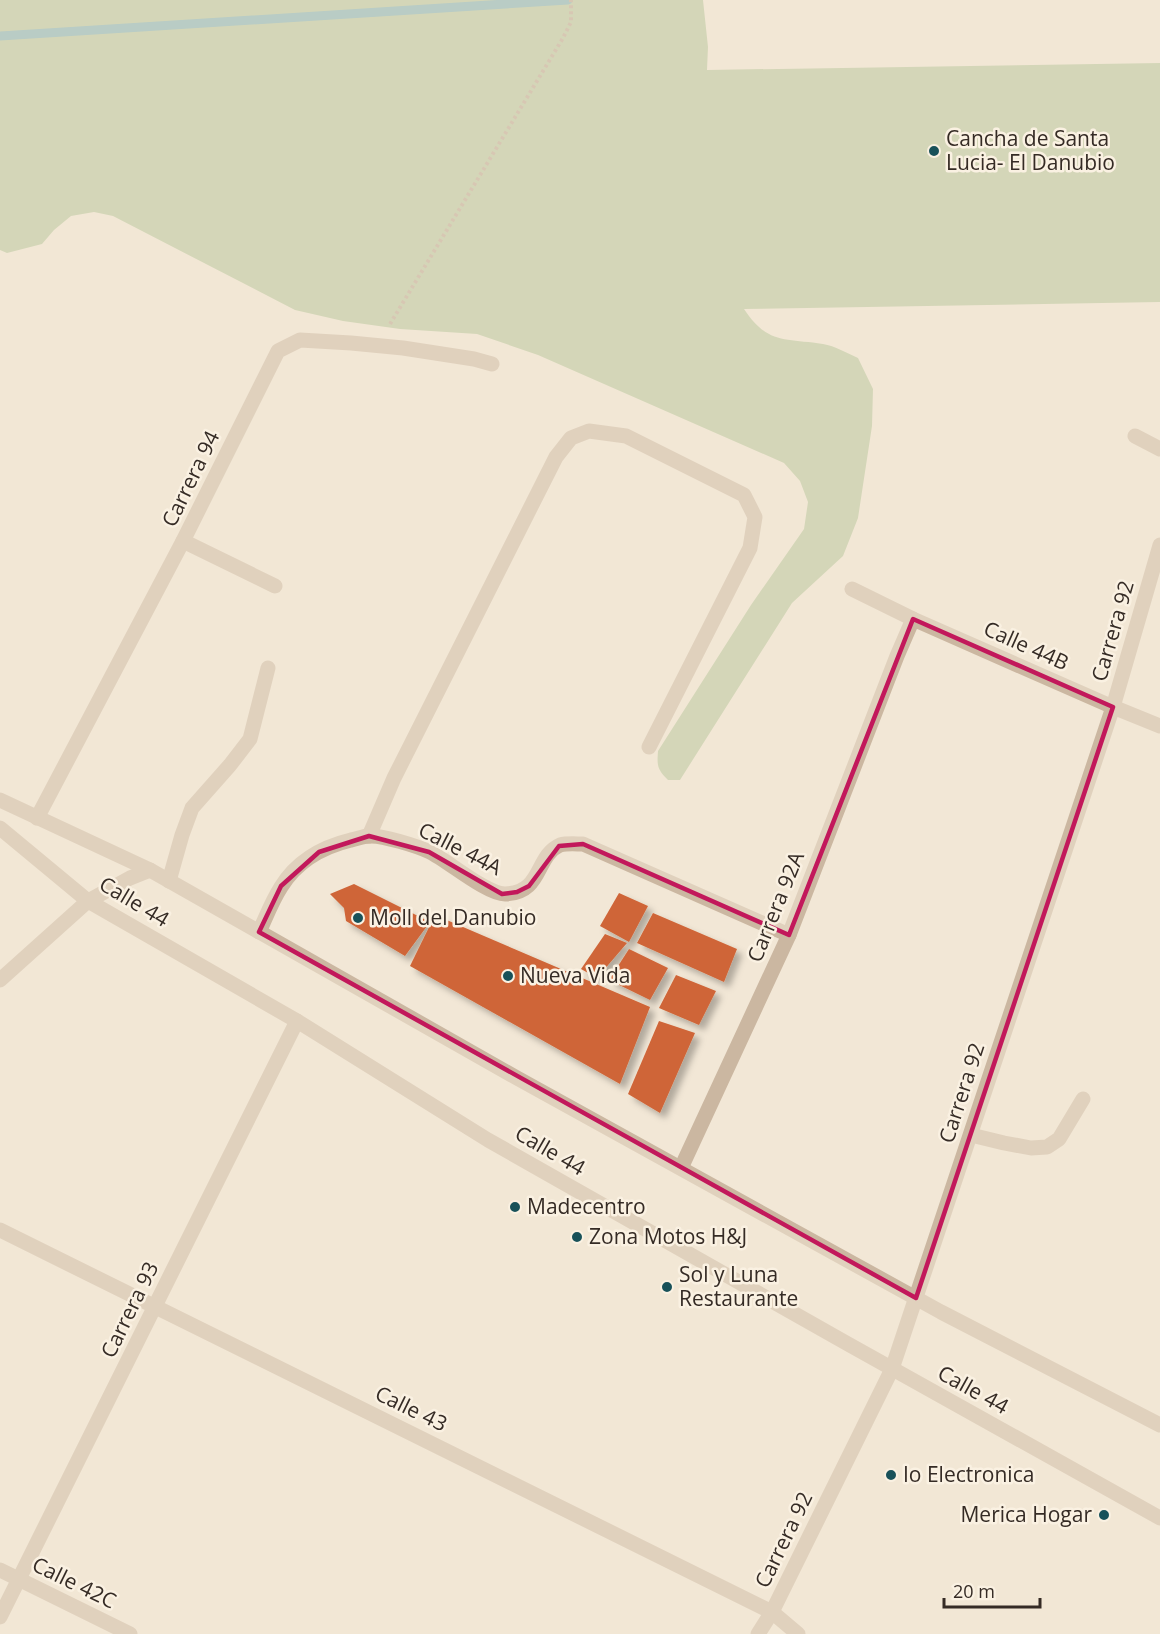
<svg xmlns="http://www.w3.org/2000/svg" width="1160" height="1634" viewBox="0 0 1160 1634" font-family="'Open Sans',sans-serif">
  <style>
    .green { fill: #b0c295 }
    .lines { fill: none; stroke-linecap: round; stroke-linejoin: round }
    .stream { stroke: #73abb1; stroke-width: 9 }
    .building { fill: #cf6537; filter: url(#shadow) }
    .path { stroke: #b7a18b; stroke-width: 4; stroke-dasharray: 3 3; stroke-linecap: butt }
    .minor { stroke: #cbb7a1; stroke-width: 15 }
    .marked { fill: none; stroke: #c2185b; stroke-width: 4.5; stroke-linejoin: round }
    .poi-dot { fill: #185159; stroke: #faf1e2; stroke-width: 2 }
    .labels { text-anchor: middle; stroke-width: 5; stroke-linejoin: round; paint-order: stroke }
    .poi-label { font-size: 21px; fill: #352b25; stroke: #faf1e2; text-anchor: start }
    .street-label { font-size: 21px; fill: #352b25; stroke: #faf1e2 }
  </style>
  <defs>
    <filter id="shadow"><feDropShadow dx="5.5" dy="5.5" stdDeviation="3" flood-color="#0004"/></filter>
  </defs>
  <rect width="100%" height="100%" fill="#f2e7d6"/>
  <!-- green -->
  <path class="green" d="M0,0H703L708,47L707,70L1160,63V302L744,309C768,345 785,338 823,344C835,346 847,353 858,358L873,389L872,426L858,518L843,556L792,603L680,780H668C657,769 657,766 658,751L751,605L804,529L808,502L800,481L784,463L538,355L477,334L400,329L343,321L295,310L113,216L94,212L71,216L54,230L42,244L7,253L0,250Z"/>
  <g class="lines">
    <!-- stream -->
    <path class="stream" d="M0,36L568,0"/>
  </g>
  <!-- building -->
  <g class="building">
    <path d="M354,884L430,922L405,956L346,921L344,908L330,894Z"/>
    <path d="M619,893L648,906L629,942L600,926Z"/>
    <path d="M653,913L737,949L724,982L637,943Z"/>
    <path d="M435,915L650,1007L620,1084L410,966Z"/>
    <path d="M605,934L627,943L597,978L581,969Z"/>
    <path d="M629,949L668,968L650,1000L609,980Z"/>
    <path d="M676,975L716,991L699,1025L659,1008Z"/>
    <path d="M659,1021L695,1033L660,1113L628,1094Z"/>
  </g>
  <g class="lines">
    <!-- path -->
    <path class="path" d="M390,324L563,38L571,22V0"/>
    <!-- minor -->
    <g class="minor">
      <path d="M1135,436L1160,449"/>
      <path d="M183,541L275,586"/>
      <path d="M852,589L913,619"/>
      <path d="M0,800L150,870L517,1078L941,1312L1160,1425"/>
      <path d="M37,818L183,541L278,351L300,340L351,343L403,348L474,359L492,364"/>
      <path d="M0,828L88,901L297,1021L488,1140L848,1344L1160,1518"/>
      <path d="M369,836L394,778L556,457L571,438L589,431L626,436L744,495L755,517L750,548L649,747"/>
      <path d="M169,881L182,835L192,808L230,765L250,739L268,668"/>
      <path d="M259,932C266,917 272,901 281,887C297,861 322,847 351,840C357,839 363,836 369,836C382,835 417,846 430,852C448,861 487,894 505,894C543,893 535,856 560,845C567,843 576,844 583,844L789,935"/>
      <path d="M0,980L88,901L130,878L150,870"/>
      <path d="M971,1135L1004,1143L1031,1148L1047,1147L1059,1139L1083,1099"/>
      <path d="M681,1168L789,935L897,656L913,619L1113,707L1160,726"/>
      <path d="M0,1230L772,1612L798,1634"/>
      <path d="M0,1570L130,1634"/>
      <path d="M0,1617L297,1021"/>
      <path d="M758,1634L772,1612L892,1369L1113,707L1160,545"/>
    </g>
  </g>
  <!-- marked area -->
  <path d="M0 0H1160V1634H0ZM913,619L1113,707L916,1298L259,932L281,886L319,852L369,836L429,852L502,894L517,892L529,886L559,846L583,844L789,935Z" fill="#f2e7d6" fill-opacity=".55" fill-rule="evenodd"/>
  <path class="marked" d="M913,619L1113,707L916,1298L259,932L281,886L319,852L369,836L429,852L502,894L517,892L529,886L559,846L583,844L789,935Z"/>
  <!-- markers -->
  <g class="poi-dot">
    <circle cx="934" cy="151" r="6"/>
    <circle cx="358" cy="918" r="6"/>
    <circle cx="508" cy="976" r="6"/>
    <circle cx="515" cy="1207" r="6"/>
    <circle cx="577" cy="1237" r="6"/>
    <circle cx="667" cy="1287" r="6"/>
    <circle cx="891" cy="1475" r="6"/>
    <circle cx="1104" cy="1515" r="6"/>
  </g>
  <g class="labels">
    <!-- poi labels -->
    <g class="poi-label">
      <text x="946" y="146">Cancha de Santa<tspan x="946" dy="24">Lucia- El Danubio</tspan></text>
      <text x="370" y="925">Moll del Danubio</text>
      <text x="520" y="983">Nueva Vida</text>
      <text x="527" y="1214">Madecentro</text>
      <text x="589" y="1244">Zona Motos H&amp;J</text>
      <text x="679" y="1282">Sol y Luna<tspan x="679" dy="24">Restaurante</tspan></text>
      <text x="903" y="1482">Io Electronica</text>
      <text x="1092" y="1522" text-anchor="end">Merica Hogar</text>
    </g>
    <!-- street labels -->
    <g class="street-label">
      <text transform="translate(191 479) rotate(-64)" y="7">Carrera 94</text>
      <text transform="translate(1113 631) rotate(-74)" y="7">Carrera 92</text>
      <text transform="translate(1026 646) rotate(24)" y="7">Calle 44B</text>
      <text transform="translate(460 849) rotate(27)" y="7">Calle 44A</text>
      <text transform="translate(134 902) rotate(31)" y="7">Calle 44</text>
      <text transform="translate(776 907) rotate(-68)" y="7">Carrera 92A</text>
      <text transform="translate(962 1093) rotate(-72)" y="7">Carrera 92</text>
      <text transform="translate(550 1151) rotate(30)" y="7">Calle 44</text>
      <text transform="translate(130 1310) rotate(-64)" y="7">Carrera 93</text>
      <text transform="translate(973 1390) rotate(29)" y="7">Calle 44</text>
      <text transform="translate(411 1409) rotate(26)" y="7">Calle 43</text>
      <text transform="translate(784 1540) rotate(-64)" y="7">Carrera 92</text>
      <text transform="translate(74 1583) rotate(26)" y="7">Calle 42C</text>
    </g>
  </g>
  <!-- scale -->
  <path d="M944 1598v9h96v-9" fill="none" stroke="#352b25" stroke-width="3"/>
  <text x="953" y="1598" font-size="18" fill="#352b25" stroke="#faf1e2" stroke-width="4.5" paint-order="stroke">20 m</text>
</svg>
